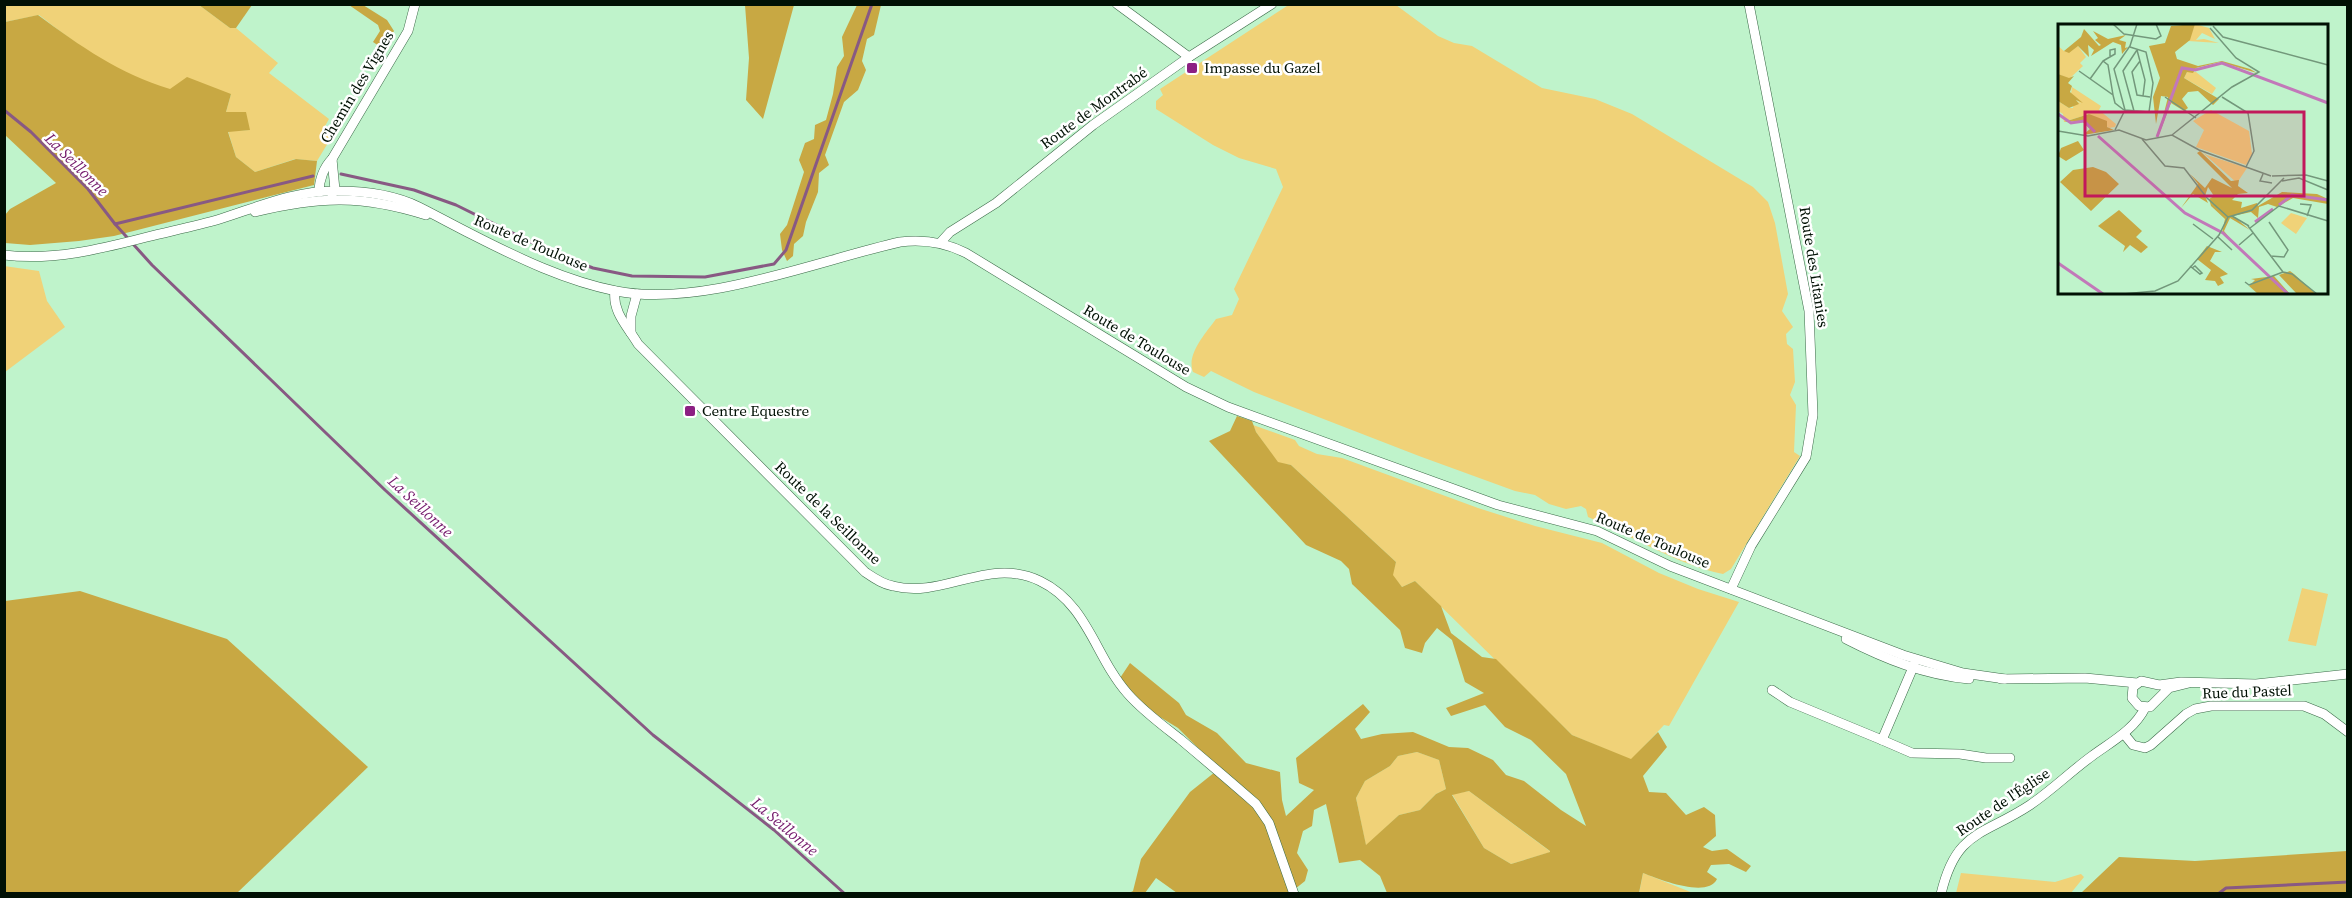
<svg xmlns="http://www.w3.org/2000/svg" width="2352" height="898" viewBox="0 0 2352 898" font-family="'Source Serif 4',serif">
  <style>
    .green { fill: #f0d278 }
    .forest { fill: #c8a843; fill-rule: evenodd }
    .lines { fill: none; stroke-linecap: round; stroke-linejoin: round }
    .stream { stroke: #885983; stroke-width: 3 }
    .minor-casing { stroke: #3b6a48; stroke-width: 10 }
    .minor { stroke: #fff; stroke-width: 9 }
    .poi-dot { fill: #8c2083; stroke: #fff; stroke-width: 2 }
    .labels { text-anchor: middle; stroke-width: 5; stroke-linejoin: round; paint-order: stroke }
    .poi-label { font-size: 15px; fill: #011004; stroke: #fff; text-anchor: start }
    .street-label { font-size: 15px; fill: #011004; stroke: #fff }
    .water-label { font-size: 16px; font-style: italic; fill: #741b6c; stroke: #fff }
    .inset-river { fill: none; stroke: #c278b9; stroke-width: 3 }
    .inset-road { fill: none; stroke: #73987b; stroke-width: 1.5 }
    .view { fill: #c2185b; fill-opacity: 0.15; stroke: #c2185b; stroke-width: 3 }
    .inset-edge { fill: none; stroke: #011004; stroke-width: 3 }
  </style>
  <rect width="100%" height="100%" fill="#bff3cb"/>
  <!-- green -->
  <g class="green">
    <path d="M1290,4L1396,5L1438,36L1454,43L1472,46L1542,88L1595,99L1632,114L1753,187L1768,202L1775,223L1788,294L1782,311L1793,327L1786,334L1787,344L1793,349L1795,382L1790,395L1796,405L1794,452L1800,456L1731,569L1723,574C1675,564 1633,536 1588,517L1586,509L1581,506L1566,509L1549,504L1535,495L1515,491L1419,456L1254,392L1211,371L1204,377L1193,372C1186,354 1206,333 1216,319L1232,315L1239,299L1234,289L1283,187L1276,169L1239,158L1213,145L1156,109V101L1163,95L1160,89Z"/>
    <path d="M5,5H199L230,28H236L278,63L269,73L329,119L324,128L334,133L317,161L295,159L255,172L236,157L228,131L250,130L226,112L231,94C211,93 190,93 171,90C125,81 75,43 39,15L5,22Z"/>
    <path d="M4,266L39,271L47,301L65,327L5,372Z"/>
    <path d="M1253,425L1295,440L1299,446L1317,454L1342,458L1478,508L1535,526L1602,543L1659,573L1698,589L1739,602L1669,726L1664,725L1631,760L1572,735L1415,581L1402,587L1392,575L1396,562L1291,465L1278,463L1256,432Z"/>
    <path d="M2302,588L2328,594L2316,646L2288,641Z"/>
    <path d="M1417,752L1439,760L1446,789L1436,794L1420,810L1399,815L1366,846L1356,798L1365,781L1390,766L1398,756Z"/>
    <path d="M1469,791L1551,852L1511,864L1484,848L1452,794Z"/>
    <path d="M1643,873L1693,893L1639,894Z"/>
    <path d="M1961,873L2055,882L2081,874L2084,877L2071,893H1956Z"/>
  </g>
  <!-- forest -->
  <g class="forest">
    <path d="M199,5H252L236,28H230Z"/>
    <path d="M349,5H363L387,20L394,31L384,46H379L373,42L380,31L378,25Z"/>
    <path d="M745,5H794L763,119L746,100L749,58Z"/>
    <path d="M857,5H881L874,35L867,39L862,61L866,70L858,90L844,102L825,155L829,165L819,173L818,192L806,222L803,236L794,244L793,256L787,261L782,250L780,234L787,225L804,172L799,160L805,143L814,139L815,125L826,120L833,94L837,67L844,56L842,37Z"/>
    <path d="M38,15C80,46 120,74 170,89L187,77L231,94L226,112H246L250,130L228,132L236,157L255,172L296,159L317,161L314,185L114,236L79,241L30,245L5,243V215L10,209L56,183L5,135V22Z"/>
    <path d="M1237,416L1252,421L1256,432L1278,462L1291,465L1396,562L1393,575L1402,587L1415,581L1441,606L1451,633L1482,657L1496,659L1572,735L1631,759L1658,732L1667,747L1643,776L1649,792L1666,793L1686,815L1704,807L1715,815L1716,836L1703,847L1712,851L1727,849L1751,866L1746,872L1729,864L1711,865L1707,872L1717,879C1708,898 1663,881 1643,873L1639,893H1387L1380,876L1360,860L1339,863L1326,804L1314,810L1312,826L1303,831L1297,853L1308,870L1305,881L1290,893H1177L1156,878L1145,893H1129L1133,891L1141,859L1190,792L1215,772L1202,752L1178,728L1142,706L1120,678L1130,663L1179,703L1186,715L1217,733L1246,763L1280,772L1282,800L1286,816L1314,790L1299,783L1296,758L1363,704L1370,712L1355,729L1361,739L1382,734L1413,732L1449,747L1468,748L1493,760L1506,775L1524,781L1561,810L1586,826L1566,774L1531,740L1505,727L1485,705L1451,716L1446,708L1484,693L1465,682L1452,640L1437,628L1425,643L1422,653L1405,648L1400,630L1352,584L1349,569L1341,561L1306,545L1209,441L1230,431ZM1417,752L1439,760L1446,789L1436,794L1420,810L1399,815L1366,845L1356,798L1365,781L1390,766L1398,756ZM1469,791L1550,851V852L1511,864L1484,848L1452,795Z"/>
    <path d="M80,591L227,639L368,767L237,893H5V601Z"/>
    <path d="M2347,851V893H2081L2119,857L2195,861Z"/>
  </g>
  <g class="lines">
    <!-- stream -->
    <g class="stream">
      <path d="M4,110L31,132L88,189L115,224L152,265L385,490L653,735L774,830L845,894"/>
      <path d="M341,174L414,190L456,205L547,250L593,268L632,276L705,277L774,264L786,250L872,4"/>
      <path d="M115,224L313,176"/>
      <path d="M2218,894L2226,888L2348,882"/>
    </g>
    <defs>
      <g id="minor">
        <path d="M1117,4L1189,57"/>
        <path d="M319,192C319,180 324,167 332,159L408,31L415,4"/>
        <path d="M332,194L335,190L332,159"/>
        <path d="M255,212C319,196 363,195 426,215"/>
        <path d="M940,243L950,232L996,203L1093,125L1189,57L1272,4"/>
        <path d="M4,255C53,261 101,249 147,237C171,231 196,226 220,219C258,207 296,190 337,191C364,191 395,195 419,207C437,216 455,226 473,235C518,258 566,281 616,291C701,308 816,261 900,242C924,239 944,242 966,253L1186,387L1228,407L1498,505L1597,531L1670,566L1903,655L1963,673L2005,679"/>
        <path d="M615,291C612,312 628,327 638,344L865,572C874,578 882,584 893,586C944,599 988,556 1040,581C1088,604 1095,657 1128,694C1143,711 1162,725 1180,739C1205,760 1231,782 1256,804L1269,823L1294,894"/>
        <path d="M631,333V316L637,294"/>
        <path d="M1731,589L1751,546L1806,457L1813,415L1809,311L1749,4"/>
        <path d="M1846,639C1885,659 1925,675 1969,679"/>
        <path d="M1914,665L1882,740L1912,753L1960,754L1986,758H2010"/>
        <path d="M2001,679L2085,678L2137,683"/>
        <path d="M2189,683L2169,688L2150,707L2139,706L2132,698L2133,687L2141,681L2159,685L2181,682L2256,684L2348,674"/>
        <path d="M1772,690L1790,702L1882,740"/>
        <path d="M2124,734L2133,745L2145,748L2151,745L2186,714L2195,709L2211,706H2304L2324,714L2348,732"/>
        <path d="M1941,894C1956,830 1983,836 2030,805C2052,790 2070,772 2092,756C2111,742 2134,730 2145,708"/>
      </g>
    </defs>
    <!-- minor casing -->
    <use href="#minor" class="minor-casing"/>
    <!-- minor -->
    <use href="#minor" class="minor"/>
  </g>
  <!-- markers -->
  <g class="poi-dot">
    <rect x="1186" y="62" width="12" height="12" rx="3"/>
    <rect x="684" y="405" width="12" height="12" rx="3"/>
  </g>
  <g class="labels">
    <!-- poi labels -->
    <g class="poi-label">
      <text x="1204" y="73">Impasse du Gazel</text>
      <text x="702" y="416">Centre Equestre</text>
    </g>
    <!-- street labels -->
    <g class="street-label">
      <text transform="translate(357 87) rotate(-59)" y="5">Chemin des Vignes</text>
      <text transform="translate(1094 108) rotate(-36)" y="5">Route de Montrabé</text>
      <text transform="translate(531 243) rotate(23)" y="5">Route de Toulouse</text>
      <text transform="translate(1814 267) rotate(81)" y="5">Route des Litanies</text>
      <text transform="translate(1137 340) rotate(31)" y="5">Route de Toulouse</text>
      <text transform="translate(828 513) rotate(44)" y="5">Route de la Seillonne</text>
      <text transform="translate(1653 540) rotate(23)" y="5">Route de Toulouse</text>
      <text transform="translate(2247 692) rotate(-2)" y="5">Rue du Pastel</text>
      <text transform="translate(2003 802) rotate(-34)" y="5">Route de l'Église</text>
    </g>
    <!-- water labels -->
    <g class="water-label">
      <text transform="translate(77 164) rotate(45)" y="6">La Seillonne</text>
      <text transform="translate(421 506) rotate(43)" y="6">La Seillonne</text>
      <text transform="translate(785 826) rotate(40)" y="6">La Seillonne</text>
    </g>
  </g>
  <!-- overview -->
  <g transform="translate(2058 24)">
    <rect width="270" height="270" fill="#bff3cb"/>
    <path d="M137,0L151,4L157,15L144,9L138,16L146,15L161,19L130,17ZM0,22L6,27L20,22L28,33L22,39L25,42L11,55L0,50ZM129,48H138L158,64L154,70L126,54ZM14,63L43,82L41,86L58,100L57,103L51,104L31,90L6,98L5,90L0,87V77L11,84H15L16,75L23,80L13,70ZM153,86L191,107L194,130L188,141L138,123L146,106L135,97ZM144,128L149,131L189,144L179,159ZM233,189L249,194L238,210L223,199Z" fill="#f0d278"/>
    <path d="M137,0L132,16L117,28L119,35L140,42L164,37L192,45L199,49L162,38L138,44L135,49L129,48L126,54L161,75L155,81L140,67L130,68L124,75L130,84L126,87L113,79L100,113L110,73L103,72L98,100L95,73L102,54L91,22L107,19L113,2ZM26,5L41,22L43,21L37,16L40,14L35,7L50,15L68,11L61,16L68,18L67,24L70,23L64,30L63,21L55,18L33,32L36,26L30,21L31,33L20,22L11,29L6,27L23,13ZM0,50L11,54L16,52L10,59L14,62L12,68L25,79L18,76L21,80L11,84L0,77ZM31,90L49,97V103L56,106L25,111L32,105L24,97L6,98ZM20,117L26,126L8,137L0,132L3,124ZM142,127L173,157L181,156L180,162L190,169L180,170L174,176L184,178L183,184L199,179L200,182L224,168L259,170L270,175V180L235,174L219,183L210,180L201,183L200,194L193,188L175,192L192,206L172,194L166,207L177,221L164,209L167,195L153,182L151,175L156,172L150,163L147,172L150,179L135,170L123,184L140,160L132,150L147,164L154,154L174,164L139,129ZM35,143L48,148L61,160L33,187L2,158L15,146ZM61,186L84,207L78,213L90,223L83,229L72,221L65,228L67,222L40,202ZM149,222L164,228H157L152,237L170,250L162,253L166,259L160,262L157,257L147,256L153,246L139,235ZM232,247L236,250L258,270H239L221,251ZM216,252L232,270H200L191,262L197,256L193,255Z" fill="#c8a843"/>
    <path class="inset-river" d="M0,90L13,99L26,97L37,108M40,112L127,189L165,209L230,270M99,113L124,44L137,46L164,39L270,79M221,181L234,171L270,176M197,198L215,185M0,239L45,270"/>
    <path class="inset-road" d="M55,0L66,10L98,15L103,12L98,0M155,2L165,13L270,41M79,26L87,56L85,72M45,37L57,30V25L52,26V32M82,37L74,48L79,71L92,73M21,47L55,71L57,79L66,86M32,55L45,37L50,41L55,71M107,73L138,94M164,73L190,89L196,127L188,143M67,86L91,88L95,59L88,28L72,23M76,87L65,47L79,26M57,106L67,86L56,45L72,22L79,0M0,107L30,112L61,106L88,116L114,111L141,126L213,152M114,111L174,63L201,48L178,34L152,4M84,115L107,142L126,144L149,174L170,193M205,150L202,157L214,159M214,152L248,151L270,157M224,157L241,154L270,166M242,180L253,181L249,192M174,192L191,202M170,193L194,186L226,154M211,198L230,226L226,233L212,232M135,200L155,215M190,202L225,248M192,204L221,182L270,197M160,213L174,226M181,221L195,209M132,242L142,250L144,249L137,242L134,244M225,248L234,250L259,270M187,258L191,261L225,248M65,270L97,267L120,257L161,211L170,193"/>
    <path class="view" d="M27,88H246V172H27Z"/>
    <rect width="270" height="270" class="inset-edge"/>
  </g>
  <!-- border -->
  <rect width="2352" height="898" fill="none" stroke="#011004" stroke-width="12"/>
</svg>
